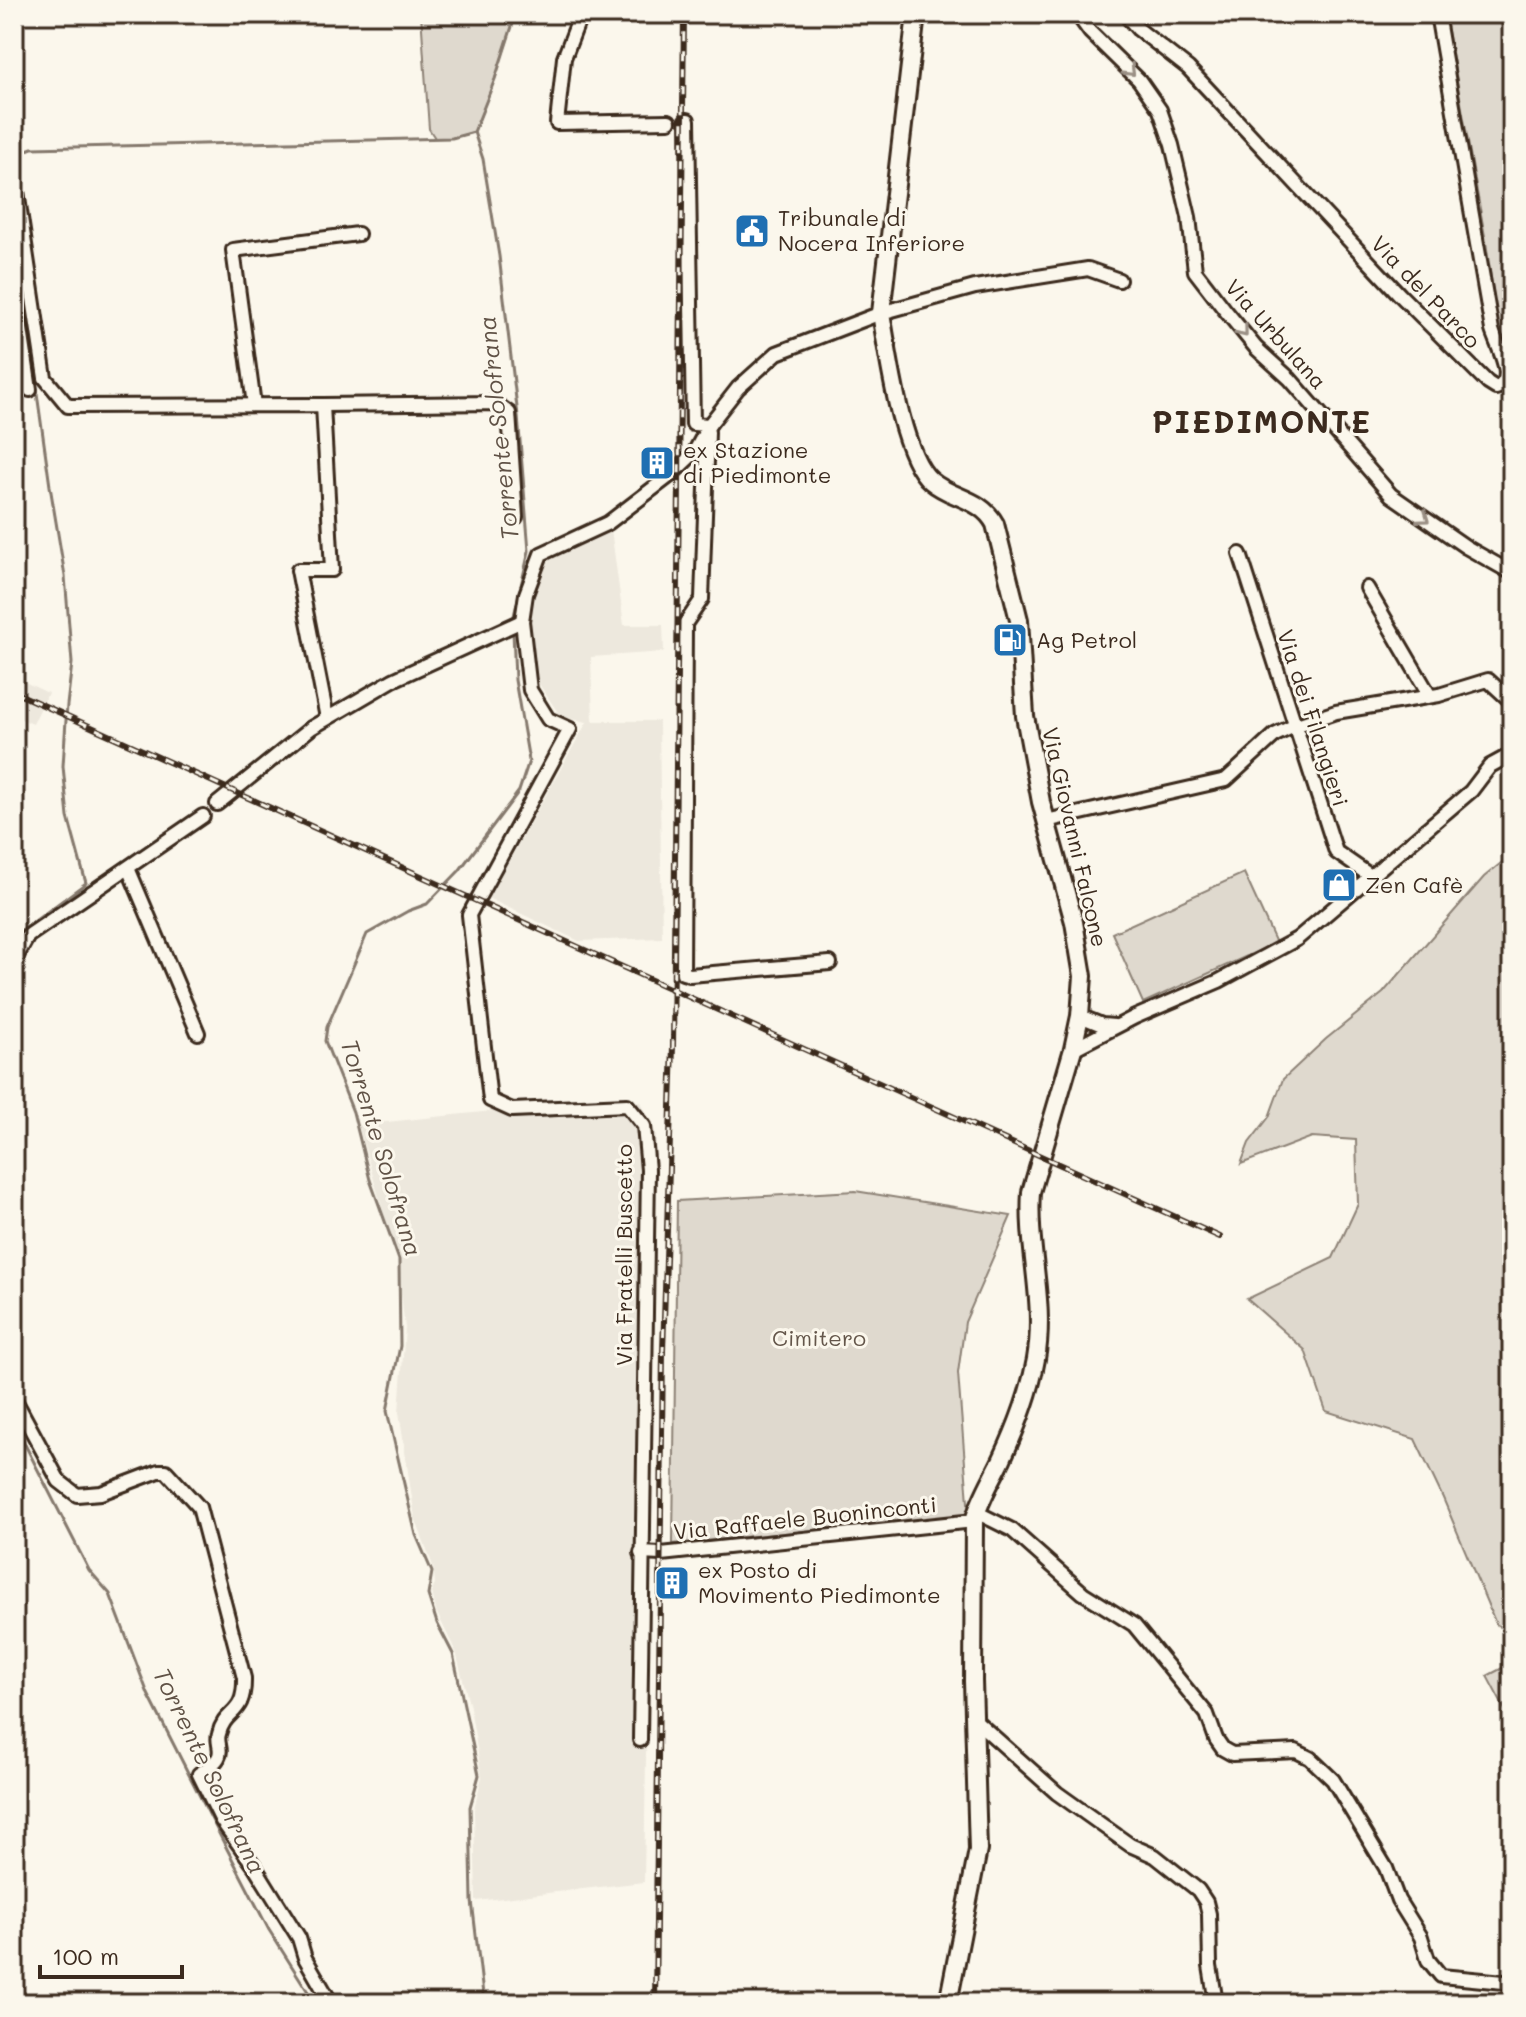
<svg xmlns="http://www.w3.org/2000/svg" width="1526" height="2017" viewBox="0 0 1526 2017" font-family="Mali,sans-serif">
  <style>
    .built { fill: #ede8dd }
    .green { fill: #dfd9ce; stroke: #8d8276; stroke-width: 2 }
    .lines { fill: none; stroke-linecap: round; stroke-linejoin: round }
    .stream { stroke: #85796d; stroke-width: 3 }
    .minor-casing { stroke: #3b2a1e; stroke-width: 18 }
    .major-casing { stroke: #3b2a1e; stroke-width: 22 }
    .minor { stroke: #fbf7ec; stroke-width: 12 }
    .major { stroke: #fbf7ec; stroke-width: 16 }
    .rail-casing { stroke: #3b2a1e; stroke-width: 6 }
    .rail { stroke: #fbf7ec; stroke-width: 3; stroke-dasharray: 9; stroke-linecap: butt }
    .oneway { stroke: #9b9085 }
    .labels { text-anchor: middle; stroke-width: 6; stroke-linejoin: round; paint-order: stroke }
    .poi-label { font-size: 22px; fill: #3b2a1e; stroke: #fbf7ec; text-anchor: start }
    .street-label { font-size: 22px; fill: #3b2a1e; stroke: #fbf7ec }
    .park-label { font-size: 22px; fill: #64564a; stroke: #fbf7ec }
    .water-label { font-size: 24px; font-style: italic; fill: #605246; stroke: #fbf7ec }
    .district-label { font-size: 30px; font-weight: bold; letter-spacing: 2px; fill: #3b2a1e; stroke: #fbf7ec }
  </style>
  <rect width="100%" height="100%" fill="#fbf7ec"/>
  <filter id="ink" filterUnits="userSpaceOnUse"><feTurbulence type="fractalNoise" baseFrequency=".0125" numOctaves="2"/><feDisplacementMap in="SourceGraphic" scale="16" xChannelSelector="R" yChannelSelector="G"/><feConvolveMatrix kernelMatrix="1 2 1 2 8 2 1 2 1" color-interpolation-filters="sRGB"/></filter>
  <g filter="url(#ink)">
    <!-- built -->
    <g class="built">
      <path d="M611,529L624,625H663L664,652L591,657L593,721H659L662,938L579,941L488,898L587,722L561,717L539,684L529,635L535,586L547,562Z"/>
      <path d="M14,677L48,693L33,724L14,716Z"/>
      <path d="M609,1099L641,1102L656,1134L644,1882L476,1901L474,1809L482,1777L470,1707L456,1652L436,1611L432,1592L435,1583L433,1566L415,1518L399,1412L405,1328L397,1259L358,1125Z"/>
    </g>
    <!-- green -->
    <g class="green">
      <path d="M421,14H516L495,79L474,132L452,138H435L429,129Z"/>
      <path d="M1445,14H1512V352L1504,343L1498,327L1486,242Z"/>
      <path d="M1512,854V1634L1496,1624L1443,1498L1415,1439L1326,1411L1305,1350L1247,1299L1333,1258L1358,1204L1356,1140L1312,1137L1241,1164L1249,1143L1269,1117L1283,1079L1326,1039L1383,993L1484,877Z"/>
      <path d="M1244,873L1276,943L1143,1003L1112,933Z"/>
      <path d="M855,1191L1011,1216L965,1322L958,1373L969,1515L673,1544L677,1201Z"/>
      <path d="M1512,1663V1723L1487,1676Z"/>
    </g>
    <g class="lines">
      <!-- stream -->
      <g class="stream">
        <path d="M474,132L483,159L499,256L518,416L529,551L513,620"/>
        <path d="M17,154L32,148L452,138L474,132L495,79L516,14"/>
        <path d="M14,229L50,486L65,576L72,663L67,705L63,766L68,817L86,883L20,932L14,942"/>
        <path d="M14,1423L89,1570L110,1594L148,1694L210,1816L269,1930L315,2003"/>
        <path d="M484,2003L472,1901L470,1807L479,1775L453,1654L437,1623L428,1595L432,1572L416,1535L387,1411L400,1346L399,1260L370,1180L353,1112L325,1041L327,1027L367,934L408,911L427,904L459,871L519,791L529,761L515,680L513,631"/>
      </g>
      <defs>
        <g id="minor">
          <path d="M581,14L564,58L557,123L669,121"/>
          <path d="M1077,14L1090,32L1139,80L1160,110L1172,145L1189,217L1195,271L1225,310L1256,348L1290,379L1391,495L1466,547L1512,573"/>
          <path d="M1125,14L1138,29L1188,68L1400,295L1488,383L1496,388C1518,381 1497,347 1492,330L1437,14"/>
          <path d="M686,120H688L693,424L709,425"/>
          <path d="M14,171L45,378L68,406L323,405L332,570H298L327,718"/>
          <path d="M14,281L30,390"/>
          <path d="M254,405L233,250L358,234"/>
          <path d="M323,405L495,403L509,413L516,517"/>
          <path d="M708,432L702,599L685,624L683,973L690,975L830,963"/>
          <path d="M1240,554L1336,852L1372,877"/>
          <path d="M1367,588L1430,696"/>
          <path d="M217,804L311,728L393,680L522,621"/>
          <path d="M1046,821L1226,780L1275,735L1294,726L1336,712L1439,695L1488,680L1512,702"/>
          <path d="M128,868L198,1033"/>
          <path d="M14,961L28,936L203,816"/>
          <path d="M1080,1016L1102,1025L1114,1026"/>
          <path d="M1073,1049L1135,1017L1219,981L1297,939L1471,791L1490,766L1512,754"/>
          <path d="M14,1398L59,1481L77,1495L101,1493L159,1471H166L199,1507L244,1678C245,1717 225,1708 219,1734C216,1742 223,1750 218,1758C214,1765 206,1769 199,1774L222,1821L255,1867L299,1938L305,1958L331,2003"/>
          <path d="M976,1512L1012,1530L1083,1593L1134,1625L1207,1714L1216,1739L1223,1749L1232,1754L1296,1751L1310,1758L1333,1780L1386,1868L1398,1900L1421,1937L1428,1960L1441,1976L1504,1982L1512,1987"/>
          <path d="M641,1553L661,1554L974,1521"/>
          <path d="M975,1720L1057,1793L1130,1845L1155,1856L1198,1890L1206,1902L1209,1914L1210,1966L1216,2003"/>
          <path d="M640,1740L648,1170L644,1126L627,1105L512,1110L490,1100L469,915L570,729L548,719L530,690L522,621L526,594L541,554L608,523L672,474L694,453L709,425L738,388L777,353L881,313L975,287L1088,269L1119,280"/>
        </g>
        <path id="major" d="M916,14L881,313C888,353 901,456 931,481C952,499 981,498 995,524L1019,620L1025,716L1041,802L1074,922L1083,976L1080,1016L1073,1049L1031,1192C1027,1249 1046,1301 1036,1359C1030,1393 1017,1427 1002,1459C992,1480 980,1499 974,1521L973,1681L978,1850L948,2003"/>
      </defs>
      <!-- minor casing -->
      <use href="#minor" class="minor-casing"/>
      <!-- major casing -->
      <use href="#major" class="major-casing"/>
      <!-- minor -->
      <use href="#minor" class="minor"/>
      <!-- major -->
      <use href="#major" class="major"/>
      <defs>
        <g id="rail">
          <path d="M14,692L1220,1237"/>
          <path d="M655,2003L663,1351L673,1046L684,14"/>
        </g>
      </defs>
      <!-- rail casing -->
      <use href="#rail" class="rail-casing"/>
      <!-- rail -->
      <use href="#rail" class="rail"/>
    </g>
    <!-- one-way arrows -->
    <defs><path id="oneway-chevron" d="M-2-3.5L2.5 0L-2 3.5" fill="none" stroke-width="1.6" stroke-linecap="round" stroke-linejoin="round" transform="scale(2)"/></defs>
    <g class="oneway">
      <use href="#oneway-chevron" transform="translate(1130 71) rotate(45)"/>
      <use href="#oneway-chevron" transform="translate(1243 332) rotate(51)"/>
      <use href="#oneway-chevron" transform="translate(1424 518) rotate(35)"/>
    </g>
  </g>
  <!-- icons -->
  <defs>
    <symbol id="civic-square" viewBox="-11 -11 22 22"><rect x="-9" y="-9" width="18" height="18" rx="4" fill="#1f6fb2" stroke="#fbf7ec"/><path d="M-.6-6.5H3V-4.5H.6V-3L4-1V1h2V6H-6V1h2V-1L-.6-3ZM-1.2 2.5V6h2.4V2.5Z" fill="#fff"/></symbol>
    <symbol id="building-square" viewBox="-11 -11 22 22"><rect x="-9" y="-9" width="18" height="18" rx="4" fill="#1f6fb2" stroke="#fbf7ec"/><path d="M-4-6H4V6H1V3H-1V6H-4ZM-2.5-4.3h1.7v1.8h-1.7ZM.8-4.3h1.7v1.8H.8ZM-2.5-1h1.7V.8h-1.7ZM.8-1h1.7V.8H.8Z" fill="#fff"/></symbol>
    <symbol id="fuel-square" viewBox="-11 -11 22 22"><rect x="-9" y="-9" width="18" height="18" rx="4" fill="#1f6fb2" stroke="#fbf7ec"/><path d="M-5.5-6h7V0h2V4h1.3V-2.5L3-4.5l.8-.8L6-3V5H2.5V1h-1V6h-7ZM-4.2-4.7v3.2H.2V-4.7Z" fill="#fff"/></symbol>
    <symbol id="shop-square" viewBox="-11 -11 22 22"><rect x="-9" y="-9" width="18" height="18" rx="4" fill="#1f6fb2" stroke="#fbf7ec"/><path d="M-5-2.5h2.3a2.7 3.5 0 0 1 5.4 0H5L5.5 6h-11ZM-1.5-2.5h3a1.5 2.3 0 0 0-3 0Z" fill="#fff"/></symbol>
  </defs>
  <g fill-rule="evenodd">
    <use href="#civic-square" x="732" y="211" width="40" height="40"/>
    <use href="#building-square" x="637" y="443" width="40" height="40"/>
    <use href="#fuel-square" x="990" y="620" width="40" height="40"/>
    <use href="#shop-square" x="1319" y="865" width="40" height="40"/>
    <use href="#building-square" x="652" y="1563" width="40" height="40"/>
  </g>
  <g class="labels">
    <!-- poi labels -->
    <g class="poi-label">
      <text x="778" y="226">Tribunale di<tspan x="778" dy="25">Nocera Inferiore</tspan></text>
      <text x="683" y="458">ex Stazione<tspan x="683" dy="25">di Piedimonte</tspan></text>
      <text x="1036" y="648">Ag Petrol</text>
      <text x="1365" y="893">Zen Cafè</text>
      <text x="698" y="1578">ex Posto di<tspan x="698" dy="25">Movimento Piedimonte</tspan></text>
    </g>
    <!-- street labels -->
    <g class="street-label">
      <text transform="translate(1426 292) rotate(46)" y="8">Via del Parco</text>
      <text transform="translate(1276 334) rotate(48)" y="8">Via Urbulana</text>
      <text transform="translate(1313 718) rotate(72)" y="8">Via dei Filangieri</text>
      <text transform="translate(1075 837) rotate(77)" y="8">Via Giovanni Falcone</text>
      <text transform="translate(624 1255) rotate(-90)" y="8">Via Fratelli Buscetto</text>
      <text transform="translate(805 1518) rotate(-6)" y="8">Via Raffaele Buoninconti</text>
    </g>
    <!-- park labels -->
    <g class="park-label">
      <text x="819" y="1346">Cimitero</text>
    </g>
    <!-- water labels -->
    <g class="water-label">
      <text transform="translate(499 428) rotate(-96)" y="8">Torrente Solofrana</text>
      <text transform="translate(381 1148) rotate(73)" y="8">Torrente Solofrana</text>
      <text transform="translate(209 1771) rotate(64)" y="8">Torrente Solofrana</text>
    </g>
    <!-- district labels -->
    <g class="district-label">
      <text x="1262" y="433">PIEDIMONTE</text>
    </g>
  </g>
  <!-- margin -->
  <rect width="1526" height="2017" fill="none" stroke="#fbf7ec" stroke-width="48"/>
  <rect x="24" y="24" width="1478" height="1969" fill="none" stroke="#3b2a1e" stroke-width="3" filter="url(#ink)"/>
  <!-- scale -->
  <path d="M40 1965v12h142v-12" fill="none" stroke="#3b2a1e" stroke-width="4"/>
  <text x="52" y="1965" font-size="24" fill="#3b2a1e" stroke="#fbf7ec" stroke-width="6" paint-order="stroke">100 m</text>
</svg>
